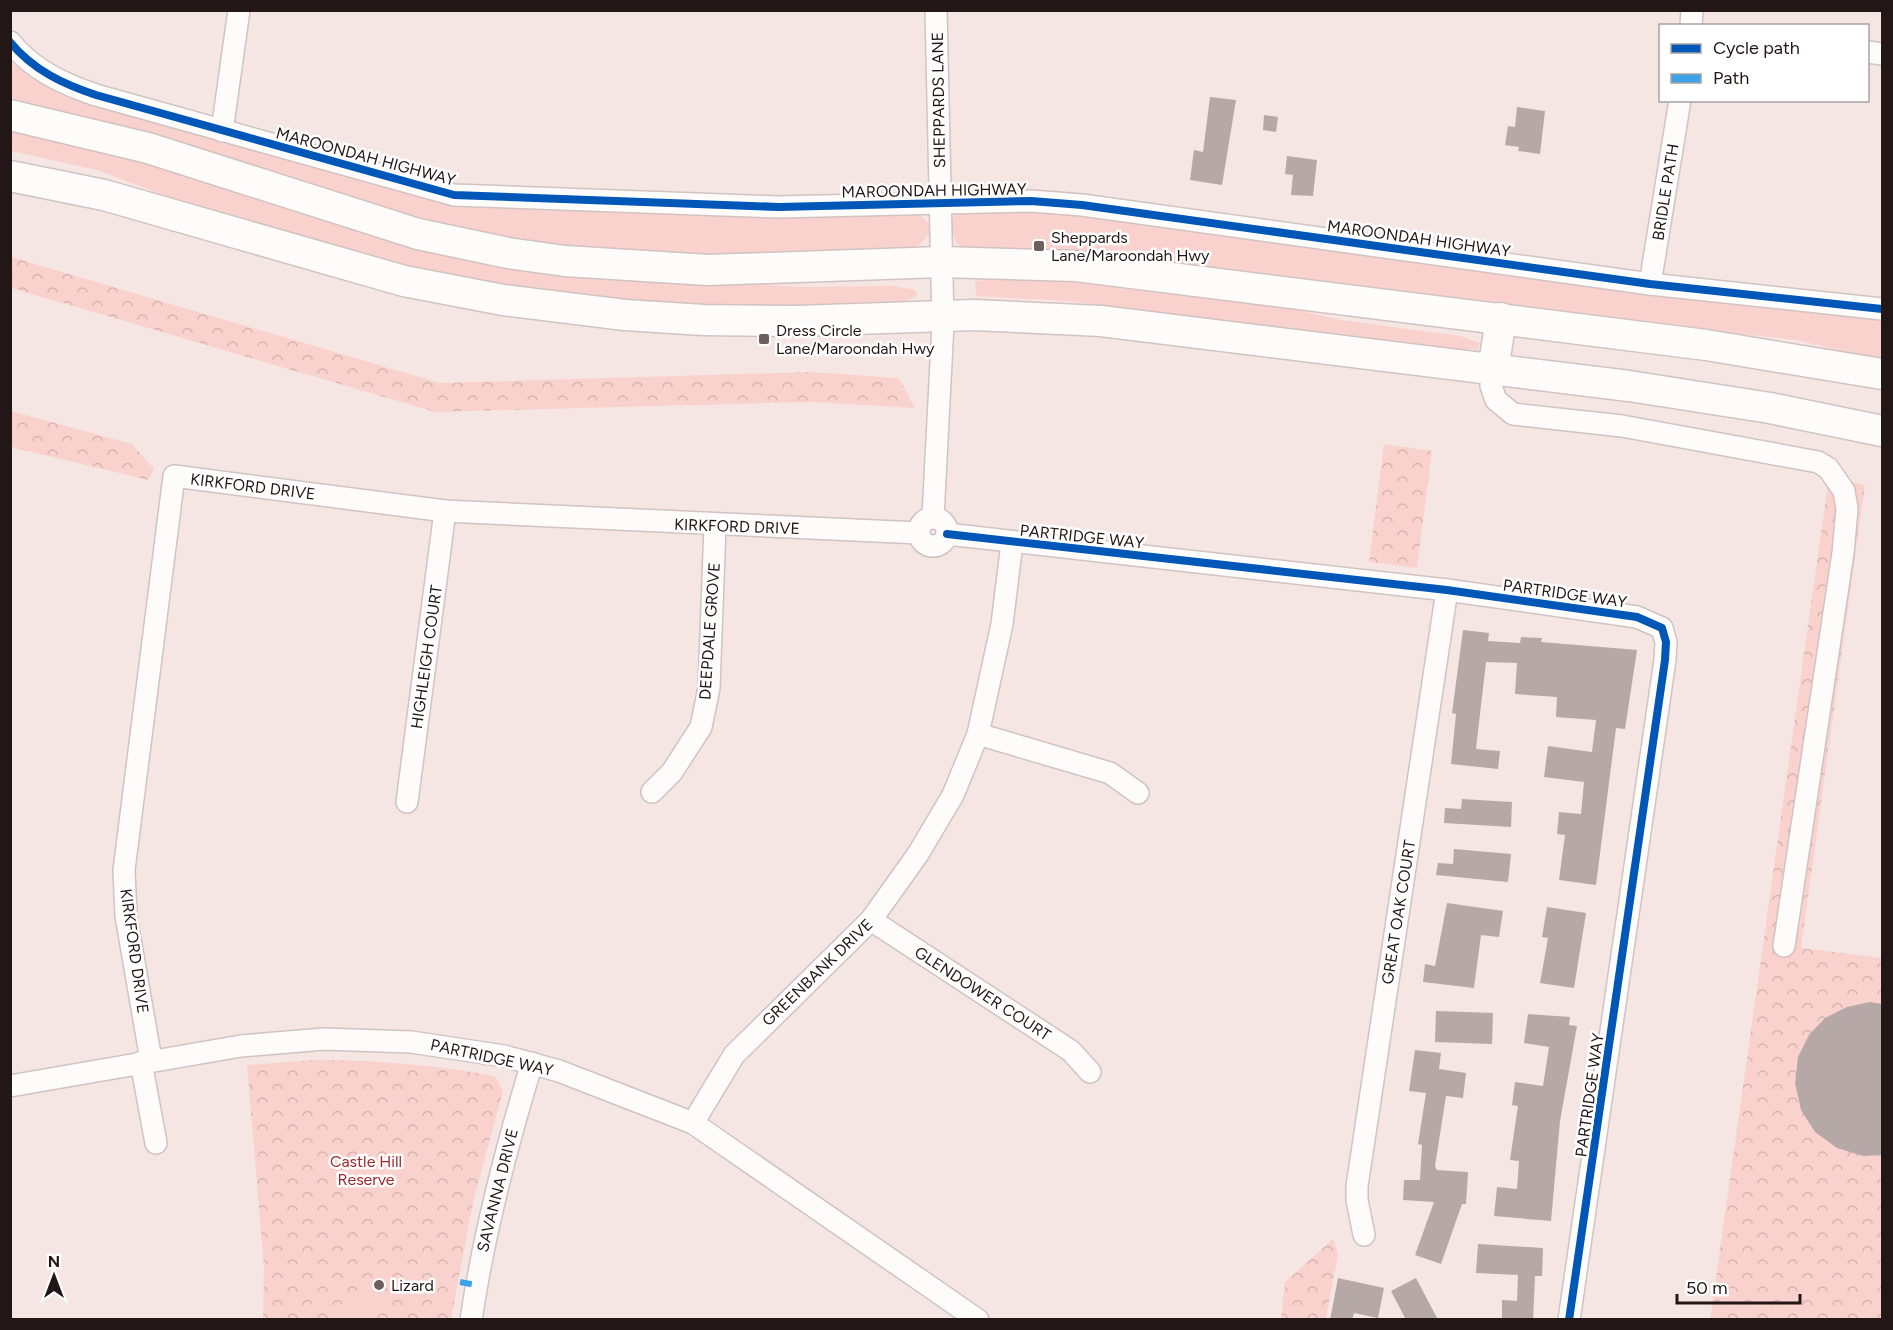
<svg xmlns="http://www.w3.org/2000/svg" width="1893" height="1330" viewBox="0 0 1893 1330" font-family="Figtree,sans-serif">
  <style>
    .forest { fill: url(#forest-crowns) }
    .garden { fill: #fad2cd }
    .building { fill: #b5a8a6 }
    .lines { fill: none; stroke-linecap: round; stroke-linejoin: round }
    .minor-casing { stroke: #d0c3c2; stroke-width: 24 }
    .highway-casing { stroke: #d0c3c2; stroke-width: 33 }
    .minor { stroke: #fefbfb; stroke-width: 21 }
    .highway { stroke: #fefbfb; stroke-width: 30 }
    .quiet { stroke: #3ea2ea; stroke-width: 6; stroke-dasharray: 12 6; stroke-linecap: butt }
    .cycleway-casing { stroke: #fff; stroke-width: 11 }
    .cycleway { stroke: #0057b8; stroke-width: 8 }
    .poi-dot { fill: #6c5f5e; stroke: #fff; stroke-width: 2 }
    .labels { text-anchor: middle; stroke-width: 5; stroke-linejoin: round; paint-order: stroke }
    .street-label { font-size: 16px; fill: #221716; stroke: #fff }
    .poi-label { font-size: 16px; fill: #221716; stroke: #fff; text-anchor: start }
    .park-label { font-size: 16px; fill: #9b2728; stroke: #fff }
  </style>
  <defs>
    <pattern id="forest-crowns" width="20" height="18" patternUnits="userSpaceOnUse" patternTransform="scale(1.5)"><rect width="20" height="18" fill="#fad2cd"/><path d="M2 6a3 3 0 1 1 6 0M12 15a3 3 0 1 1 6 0" fill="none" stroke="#d6b4af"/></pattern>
  </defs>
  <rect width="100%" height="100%" fill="#f5e6e4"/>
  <!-- forest -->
  <g class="forest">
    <path d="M11,257L440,383L810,372L899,378L915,408L809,402L436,412L11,288Z"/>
    <path d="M11,411L132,444L154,469L148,480L11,447Z"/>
    <path d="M1384,444L1432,451L1417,568L1369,562Z"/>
    <path d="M1829,477L1865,485L1801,948L1882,958V1319L1710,1320Z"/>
    <path d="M315,1060C376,1060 435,1065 495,1076L503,1091L474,1198L451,1319H263L264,1268L247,1065Z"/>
    <path d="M1333,1239L1338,1254L1326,1319H1281L1285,1282Z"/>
  </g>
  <!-- garden -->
  <g class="garden">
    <path d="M10,62L55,89L99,108L465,206L909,212L921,216L929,224V234L920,244L907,250L726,257L562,248L465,231L129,128L19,101L11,97Z"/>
    <path d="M10,128L110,150L325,219L734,283L797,287L895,286L915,290L918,295L906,301L876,307L708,312L484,287L231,221L97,170L11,151Z"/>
    <path d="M1050,209L1882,317V360L1796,340L968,250L957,244L950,227L952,218L964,210Z"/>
    <path d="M1022,278L1067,279L1278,306L1341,320L1460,336L1480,343L1478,349L1457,350L1069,301L976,296L975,281Z"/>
    <path d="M359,1288L361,1291L371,1292L382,1304L366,1319H347L339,1306L348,1301Z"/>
  </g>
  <!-- building -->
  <g class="building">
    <path d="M1210,97L1236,100L1222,185L1190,180L1194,150L1203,152Z"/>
    <path d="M1517,107L1545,111L1540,154L1518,151L1519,147L1505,145L1508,126L1515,127Z"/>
    <path d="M1264,115L1278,117L1276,132L1263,130Z"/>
    <path d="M1287,156L1317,160L1313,196L1291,195L1293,175L1285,174Z"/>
    <path d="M1463,630L1489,633L1488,641L1520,643L1521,637L1542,638L1541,642L1637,650L1625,729L1616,728L1596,885L1559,880L1565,835L1557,834L1559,812L1581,814L1584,782L1544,777L1548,746L1592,752L1596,720L1556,717L1557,697L1515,694L1517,663L1486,662L1476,749L1500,751L1498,769L1451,764L1456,714L1452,713Z"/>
    <path d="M1462,799L1512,802L1511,827L1444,823L1445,808L1461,809Z"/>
    <path d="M1454,849L1511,854L1508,882L1436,875L1438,863L1453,864Z"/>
    <path d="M1447,903L1503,911L1499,937L1481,935L1474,988L1423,982L1425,964L1435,966Z"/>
    <path d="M1547,907L1586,913L1574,988L1540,983L1548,938L1542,937Z"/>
    <path d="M1870,1002L1882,1004V1155L1863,1156L1837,1148L1815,1132L1801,1110L1795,1083L1798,1057L1809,1035L1825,1018L1847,1007Z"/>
    <path d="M1436,1011L1493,1013L1492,1044L1435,1042Z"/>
    <path d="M1528,1014L1570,1017L1569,1025L1577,1026L1560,1121L1551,1221L1494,1216L1497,1187L1517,1189L1519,1161L1510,1160L1518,1106L1512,1105L1515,1082L1543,1086L1549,1047L1524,1043Z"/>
    <path d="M1415,1050L1441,1053L1439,1069L1466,1073L1463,1098L1446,1096L1435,1166L1437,1170L1468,1172L1466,1204H1462L1441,1264L1415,1255L1434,1202L1403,1200L1404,1180H1420L1422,1145L1418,1144L1426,1093L1409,1091Z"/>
    <path d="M1478,1244L1543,1248L1542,1276H1535L1533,1320H1502V1300L1517,1301L1518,1275L1476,1273Z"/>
    <path d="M1338,1278L1384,1288L1378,1318L1354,1313L1352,1320H1330Z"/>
    <path d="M1416,1278L1438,1320H1406L1391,1291Z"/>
  </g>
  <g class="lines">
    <defs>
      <g id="minor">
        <path d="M1691,26L1692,10"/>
        <path d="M10,42C33,70 63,84 96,95L454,195L779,207L1031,201L1082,205L1650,284L1882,309"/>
        <path d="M1868,52L1882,54"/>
        <path d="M222,131L239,10"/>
        <path d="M1650,284L1680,100"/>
        <path d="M1493,371L1491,386L1496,400L1513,414L1622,426L1818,462L1828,468L1844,491L1847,509L1843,553L1784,946"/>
        <path d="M933,517L943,324L936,10"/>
        <circle cx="933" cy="532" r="14"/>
        <path d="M947,534L1447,590L1637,617L1662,628L1666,642L1665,660L1569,1320"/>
        <path d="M978,734L1110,773L1138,793"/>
        <path d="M652,792L672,772L701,727L709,688L715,526"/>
        <path d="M407,802L445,511"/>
        <path d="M871,920L1071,1051L1090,1072"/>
        <path d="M151,1060L126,916L124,870L174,476L445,511L919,533"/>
        <path d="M141,1062L156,1143"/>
        <path d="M10,1086L241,1046L324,1039L411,1042L504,1056L559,1071L693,1123L978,1320"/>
        <path d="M693,1123L734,1055L871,920L918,854L953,795L978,734L1002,624L1012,543"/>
        <path d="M1364,1235L1357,1200V1186L1447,590"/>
        <path d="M471,1320C484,1232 506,1148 532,1063"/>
      </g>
      <g id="highway">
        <path d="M10,115L148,148L418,234L508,253L565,261L708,270L941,262L1076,266L1706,345L1882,374"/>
        <path d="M10,176L104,195L404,281L503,300L625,315L703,320L797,321L974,315L1101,321L1629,386L1770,408L1882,431"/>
        <path d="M1493,371L1501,318"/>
      </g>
    </defs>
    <!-- minor casing -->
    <use href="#minor" class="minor-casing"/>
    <!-- highway casing -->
    <use href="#highway" class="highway-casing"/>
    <!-- minor -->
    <use href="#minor" class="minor"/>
    <!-- highway -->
    <use href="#highway" class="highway"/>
    <!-- quiet -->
    <path class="quiet" d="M460,1282L476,1285"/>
    <defs>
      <g id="cycleway">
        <path d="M10,42C33,70 63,84 96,95L454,195L779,207L1031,201L1082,205L1650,284L1882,309"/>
        <path d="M947,534L1447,590L1637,617L1662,628L1666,642L1665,660L1569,1320"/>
      </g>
    </defs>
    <!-- cycleway casing -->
    <use href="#cycleway" class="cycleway-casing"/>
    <!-- cycleway -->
    <use href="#cycleway" class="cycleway"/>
  </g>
  <!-- markers -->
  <g class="poi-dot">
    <rect x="1033" y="240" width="12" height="12" rx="3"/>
    <rect x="758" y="333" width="12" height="12" rx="3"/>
    <circle cx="379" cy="1285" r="6"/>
  </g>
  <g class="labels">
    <!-- street labels -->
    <g class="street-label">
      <text transform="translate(938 100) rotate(-91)" y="6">SHEPPARDS LANE</text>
      <text transform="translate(366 156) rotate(15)" y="6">MAROONDAH HIGHWAY</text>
      <text transform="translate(934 190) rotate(-1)" y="6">MAROONDAH HIGHWAY</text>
      <text transform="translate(1665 192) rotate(-81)" y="6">BRIDLE PATH</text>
      <text transform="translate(1419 238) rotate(8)" y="6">MAROONDAH HIGHWAY</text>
      <text transform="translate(253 486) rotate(7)" y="6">KIRKFORD DRIVE</text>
      <text transform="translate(737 526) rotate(2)" y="6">KIRKFORD DRIVE</text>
      <text transform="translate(1082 536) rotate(6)" y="6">PARTRIDGE WAY</text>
      <text transform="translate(1565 593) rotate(8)" y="6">PARTRIDGE WAY</text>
      <text transform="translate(709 631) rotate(-86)" y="6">DEEPDALE GROVE</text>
      <text transform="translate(426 657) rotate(-82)" y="6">HIGHLEIGH COURT</text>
      <text transform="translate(1398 912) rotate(-81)" y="6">GREAT OAK COURT</text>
      <text transform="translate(135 951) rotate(82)" y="6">KIRKFORD DRIVE</text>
      <text transform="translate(817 972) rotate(-44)" y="6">GREENBANK DRIVE</text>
      <text transform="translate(983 993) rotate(33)" y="6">GLENDOWER COURT</text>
      <text transform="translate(492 1057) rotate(12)" y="6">PARTRIDGE WAY</text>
      <text transform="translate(1589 1095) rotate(-82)" y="6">PARTRIDGE WAY</text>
      <text transform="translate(497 1190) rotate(-76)" y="6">SAVANNA DRIVE</text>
    </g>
    <!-- poi labels -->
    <g class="poi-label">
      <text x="1051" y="243">Sheppards<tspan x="1051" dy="18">Lane/Maroondah Hwy</tspan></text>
      <text x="776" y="336">Dress Circle<tspan x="776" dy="18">Lane/Maroondah Hwy</tspan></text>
      <text x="391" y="1291">Lizard</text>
    </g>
    <!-- park labels -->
    <g class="park-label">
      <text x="366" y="1167">Castle Hill<tspan x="366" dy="18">Reserve</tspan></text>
    </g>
  </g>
  <!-- border -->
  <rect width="1893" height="1330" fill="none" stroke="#221716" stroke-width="24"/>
  <!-- legend -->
  <rect x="1659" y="24" width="210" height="78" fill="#ffffff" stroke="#a7a2a2" stroke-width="1.5"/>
  <rect x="1671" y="44" width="30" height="9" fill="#0057b8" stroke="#a7a2a2" stroke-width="1.5"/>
  <text x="1713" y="54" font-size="18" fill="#221716">Cycle path</text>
  <rect x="1671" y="74" width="30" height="9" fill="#3ea2ea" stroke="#a7a2a2" stroke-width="1.5"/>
  <text x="1713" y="84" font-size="18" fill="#221716">Path</text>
  <!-- north arrow -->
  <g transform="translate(54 1276)" stroke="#ffffff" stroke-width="4.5" paint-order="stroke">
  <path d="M0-4.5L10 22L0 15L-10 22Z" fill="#221716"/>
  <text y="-9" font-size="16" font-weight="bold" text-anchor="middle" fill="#221716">N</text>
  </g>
  <!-- scale -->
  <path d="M1677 1294v9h123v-9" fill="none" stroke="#221716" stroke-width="3"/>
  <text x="1686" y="1294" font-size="18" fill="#221716" stroke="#ffffff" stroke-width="4.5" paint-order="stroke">50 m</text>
</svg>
